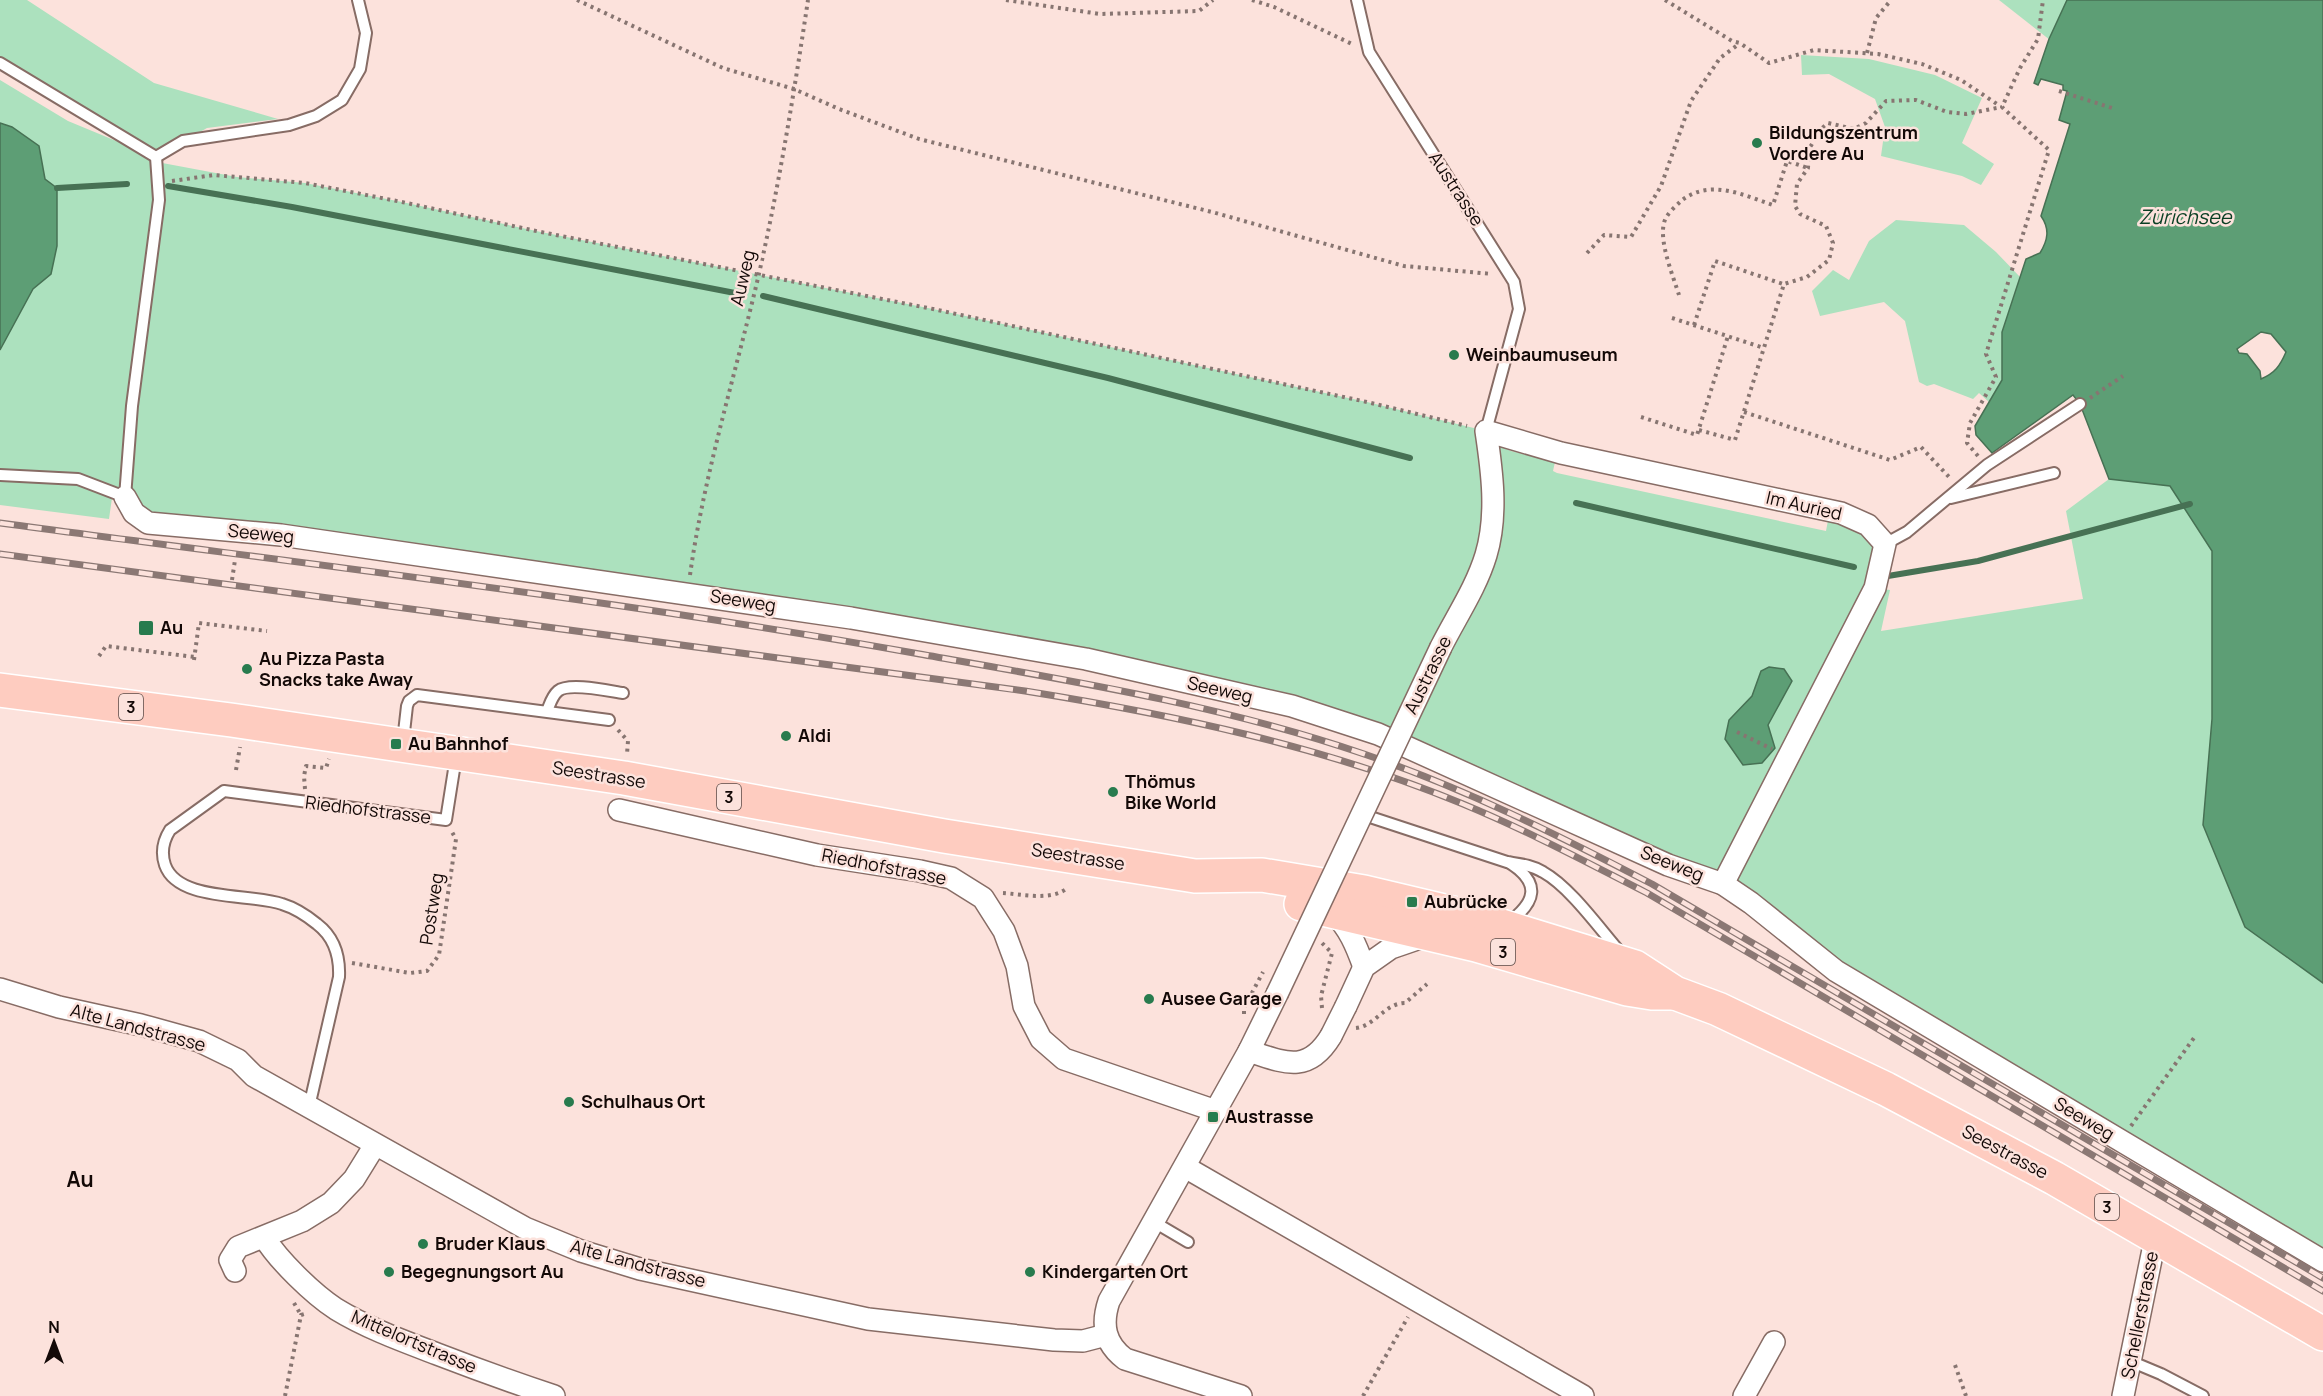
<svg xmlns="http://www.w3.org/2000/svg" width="2323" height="1396" viewBox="0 0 2323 1396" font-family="Manrope,sans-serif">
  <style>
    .green { fill: #ace1be }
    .water { fill: #5d9e75; stroke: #477154; stroke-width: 1.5; fill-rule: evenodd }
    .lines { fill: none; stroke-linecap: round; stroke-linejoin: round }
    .stream { stroke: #477154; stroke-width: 6 }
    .lane-casing { stroke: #876c65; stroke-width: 14 }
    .street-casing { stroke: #876c65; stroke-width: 24 }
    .primary-casing { stroke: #fff; stroke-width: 36 }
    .path { stroke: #877571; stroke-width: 4; stroke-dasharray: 3 4.5; stroke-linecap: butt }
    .lane { stroke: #fff; stroke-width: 10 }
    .street { stroke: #fff; stroke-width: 21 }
    .primary { stroke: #feccc0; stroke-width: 33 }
    .rail-casing { stroke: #8b7874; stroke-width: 7 }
    .rail { stroke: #fce2dc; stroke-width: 4.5; stroke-dasharray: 14; stroke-linecap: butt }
    .street-bridge-casing { stroke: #876c65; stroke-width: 24; stroke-linecap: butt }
    .street-bridge { stroke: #fff; stroke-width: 21 }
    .poi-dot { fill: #287b4e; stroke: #fce2dc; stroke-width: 2 }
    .labels { text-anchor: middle; stroke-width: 5; stroke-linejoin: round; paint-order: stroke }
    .shield { fill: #fce2dc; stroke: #594a47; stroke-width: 1.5 }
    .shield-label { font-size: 16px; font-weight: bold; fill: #130907 }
    .poi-label { font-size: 18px; font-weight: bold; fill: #130907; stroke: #fce2dc; text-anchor: start }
    .street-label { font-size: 18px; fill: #130907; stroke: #fce2dc }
    .water-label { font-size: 20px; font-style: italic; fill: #0a3f24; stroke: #fce2dc }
    .quarter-label { font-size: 21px; font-weight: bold; fill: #130907; stroke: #fce2dc }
  </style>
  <rect width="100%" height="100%" fill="#fce2dc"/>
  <!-- green -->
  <g class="green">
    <path d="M0,0H27L154,83L278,119L207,128L156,157L157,162L237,177L305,183L402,202L541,232L933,309L1367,402L1486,431L1488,442L1511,451L1555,462L1553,471L1557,473L1826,531L1830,510L1885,544L1876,588L1890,590L1881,631L2083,599L2066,511L2109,479L2152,455L2211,490L2323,957V1261L1836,971L1751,903L1407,746L1086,659L148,523L125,497L132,370L119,490L113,491L109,519L0,505V80L68,121L150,155L0,65Z"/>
    <path d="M1999,0H2067L2050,40Z"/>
    <path d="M1801,55L1869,59L1935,75L1982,98L1962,143L1994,164L1981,185L1962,176L1881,156L1885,127L1875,99L1829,74L1802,75Z"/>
    <path d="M1896,220L1964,225L1996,252L2020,277L2002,332V380L1989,402L1979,393L1973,399L1934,384L1927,386L1919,382L1905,321L1884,302L1820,316L1812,291L1833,270L1849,280L1869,241Z"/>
  </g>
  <!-- water -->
  <g class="water">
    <path d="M2067,0H2323V983L2245,927L2203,825L2212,719V551L2170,486L2109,479L2080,404L2073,395L1992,453L1976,435L1975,426L2002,380V332L2026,259L2040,253C2048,240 2050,229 2041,216L2070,124L2059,120L2067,91L2063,90V85L2041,79L2038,85L2034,83L2049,39ZM2261,332L2271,334L2286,352C2280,366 2275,373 2261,379L2260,371L2247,354L2239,353L2237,349Z"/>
    <path d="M0,123L12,127L39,146L45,179L57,188V246L51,274L33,289L0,350Z"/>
    <path d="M1769,667L1784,669L1792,681L1768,725L1775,748L1762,763L1743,765L1725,739L1729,720L1752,696L1761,671Z"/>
  </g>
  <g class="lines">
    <!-- stream -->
    <g class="stream">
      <path d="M168,186L292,207L735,293"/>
      <path d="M57,188L127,184"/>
      <path d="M763,296L1108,378L1410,458"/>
      <path d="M1576,503L1854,567"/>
      <path d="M1888,576L1978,561L2190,504"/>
    </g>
    <defs>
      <g id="lane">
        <path d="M1357,0L1369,52L1514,282L1519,309L1486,431"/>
        <path d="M0,63L156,157"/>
        <path d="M156,157L183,141L289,125L316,116L342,100L360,69L366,33L358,0"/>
        <path d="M0,475L78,479L125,497L132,406L159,200L156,157"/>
        <path d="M1951,498L2054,473"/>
        <path d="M1885,544L1907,532L1987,465L2080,404"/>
        <path d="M547,711C550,704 552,696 558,691C569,682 609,691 623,693"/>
        <path d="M403,741L407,706L409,701L417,695L609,720"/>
        <path d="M1361,814L1507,862C1519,864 1532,865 1543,872C1570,887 1599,928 1620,952"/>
        <path d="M1509,922C1536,902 1541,883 1510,863"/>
        <path d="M309,1107L339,977C340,955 334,937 317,924C306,915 295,908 282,904C250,893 178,902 165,865C161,853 163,841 170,830L224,791L446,820L456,757"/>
        <path d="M1154,1222L1188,1242"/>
        <path d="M2130,1361L2161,1374L2203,1396"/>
      </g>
      <g id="street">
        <path d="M125,497L134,513L148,523L281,535L851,618L1086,659L1292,706L1378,734L1668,865L1723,884L1751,903L1836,971L2323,1261"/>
        <path d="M1441,647C1456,617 1476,588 1486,555C1498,515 1492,471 1486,431L1561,453L1841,513L1868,525L1885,544L1875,588L1723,884"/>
        <path d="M619,810L817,855L920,871L951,878L983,898L1004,931L1017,966L1024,1006L1041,1039L1064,1059L1216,1111"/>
        <path d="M1333,912C1349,928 1356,945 1364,967"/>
        <path d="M0,989L59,1007L141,1025L199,1041L238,1060L254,1076L525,1228L581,1251L640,1269L868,1319L1054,1340L1083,1341L1106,1335"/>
        <path d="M1346,1006L1364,967L1391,948L1426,936"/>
        <path d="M1249,1051C1285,1063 1308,1074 1331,1036"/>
        <path d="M1185,1167L1583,1396"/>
        <path d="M264,1237C278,1260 313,1294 336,1309C367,1328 403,1341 437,1354C476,1369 515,1383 554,1396"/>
        <path d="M235,1271L230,1260L238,1247L302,1221L331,1203L354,1179L375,1145"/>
        <path d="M1241,1396L1125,1359C1105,1344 1101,1325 1109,1301L1249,1051L1277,994"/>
        <path d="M1744,1396L1774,1342"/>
        <path d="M2123,1396L2156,1235"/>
      </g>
      <g id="primary">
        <path d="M0,690L231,720L624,778L944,836L1195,876L1262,875L1364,892L1482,920L1635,967L1675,993L1718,1009L1886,1089L2054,1178L2323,1334"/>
        <path d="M1301,904L1476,945L1627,989L1652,993H1673"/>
      </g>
    </defs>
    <!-- lane casing -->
    <use href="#lane" class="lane-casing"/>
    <!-- street casing -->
    <use href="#street" class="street-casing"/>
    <!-- primary casing -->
    <use href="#primary" class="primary-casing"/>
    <!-- path -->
    <g class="path">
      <path d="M577,0L723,68L794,89L839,109L919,139L1212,212L1404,266L1492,274"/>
      <path d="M1006,0L1100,14L1199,11L1213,0"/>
      <path d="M1252,0L1274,7L1352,44"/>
      <path d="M1665,0L1732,41L1740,43L1769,63L1814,50L1878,54L1922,64L1961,80L2000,106"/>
      <path d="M1867,53L1876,18L1891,0"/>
      <path d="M2059,91L2112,108"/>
      <path d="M172,181L214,175L305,183L402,202L541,232L933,309L1367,402L1467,426"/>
      <path d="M1587,253L1604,235L1631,237L1661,186L1691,101L1720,58L1739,44"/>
      <path d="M1679,295C1673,276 1659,242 1664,223C1666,214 1675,207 1681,201C1710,178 1743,195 1773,205L1787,161L1808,168"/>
      <path d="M1672,318L1764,348"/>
      <path d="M1694,325L1715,261L1783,284"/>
      <path d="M2090,398L2123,376"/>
      <path d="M1744,412L1890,460L1921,447L1950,478"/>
      <path d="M1641,417L1697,435L1728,336"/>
      <path d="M1699,430L1735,440L1784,284L1807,277L1829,260L1833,243L1826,226L1800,214L1795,206L1797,184L1808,168L1809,149L1821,129L1828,123L1854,129L1866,123L1886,101L1916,100L1947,112L1966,114L2002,107"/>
      <path d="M1978,456L1967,443L1970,423L1996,377L1986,354L2049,150L2002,107L2020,68L2038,39L2043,0"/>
      <path d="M690,575C704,475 735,376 758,278C779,186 794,93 808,0"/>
      <path d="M232,580L235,560"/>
      <path d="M99,656L106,646L195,657"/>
      <path d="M194,660L199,623L267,631"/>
      <path d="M618,730L628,741L627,754"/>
      <path d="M1737,732L1772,749"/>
      <path d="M236,770L240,747"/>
      <path d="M305,789L304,776L306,766L326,768L329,759"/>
      <path d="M1003,893C1021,894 1050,901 1066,889"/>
      <path d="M352,963L410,973L427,971L439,955L456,839L452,832"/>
      <path d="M1322,1008L1321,996L1332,953L1322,943"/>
      <path d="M1244,1014V1008L1263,972"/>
      <path d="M1356,1028C1375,1026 1385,1003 1405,1003L1427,984"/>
      <path d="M2131,1126L2196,1035"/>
      <path d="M294,1303L301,1315"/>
      <path d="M1955,1365L1966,1396"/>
      <path d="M285,1396L301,1315L308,1313"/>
      <path d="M1363,1396L1408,1317"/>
    </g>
    <!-- lane -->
    <use href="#lane" class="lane"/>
    <!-- street -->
    <use href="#street" class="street"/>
    <!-- primary -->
    <use href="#primary" class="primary"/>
    <defs>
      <g id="rail">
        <path d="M0,523C305,564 611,599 914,653C1066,680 1218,704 1364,754C1464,788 1558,835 1652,884L2323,1278"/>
        <path d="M0,554L1025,691C1175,715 1323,746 1463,804C1526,830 1586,862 1647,893L2323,1291"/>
      </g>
    </defs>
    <!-- rail casing -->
    <use href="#rail" class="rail-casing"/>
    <!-- rail -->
    <use href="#rail" class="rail"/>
    <defs>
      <g id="street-bridge">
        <path d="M1277,994L1441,647"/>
        <path d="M1331,1036L1346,1006"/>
      </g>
    </defs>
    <!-- street-bridge casing -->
    <use href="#street-bridge" class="street-bridge-casing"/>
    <!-- street-bridge -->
    <use href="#street-bridge" class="street-bridge"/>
  </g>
  <!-- markers -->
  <g class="poi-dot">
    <circle cx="1757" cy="143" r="6"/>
    <circle cx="1454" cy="355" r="6"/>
    <rect x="138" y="620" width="16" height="16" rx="3"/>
    <circle cx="247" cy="669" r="6"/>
    <circle cx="786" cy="736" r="6"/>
    <rect x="390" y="738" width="12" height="12" rx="3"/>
    <circle cx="1113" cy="792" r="6"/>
    <rect x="1406" y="896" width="12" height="12" rx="3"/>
    <circle cx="1149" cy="999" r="6"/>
    <circle cx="569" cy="1102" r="6"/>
    <rect x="1207" y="1111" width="12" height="12" rx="3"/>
    <circle cx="423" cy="1244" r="6"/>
    <circle cx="389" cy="1272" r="6"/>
    <circle cx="1030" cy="1272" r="6"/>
  </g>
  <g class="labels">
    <!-- shield labels -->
    <g class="shield">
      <rect x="119" y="694" width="24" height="26" rx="4.5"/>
      <rect x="717" y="784" width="24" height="26" rx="4.5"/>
      <rect x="1491" y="939" width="24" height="26" rx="4.5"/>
      <rect x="2095" y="1194" width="24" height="26" rx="4.5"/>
    </g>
    <g class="shield-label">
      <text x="131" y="713">3</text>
      <text x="729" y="803">3</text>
      <text x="1503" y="958">3</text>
      <text x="2107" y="1213">3</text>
    </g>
    <!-- poi labels -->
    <g class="poi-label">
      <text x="1769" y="139">Bildungszentrum<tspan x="1769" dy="21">Vordere Au</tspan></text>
      <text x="1466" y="361">Weinbaumuseum</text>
      <text x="160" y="634">Au</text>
      <text x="259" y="665">Au Pizza Pasta<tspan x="259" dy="21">Snacks take Away</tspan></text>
      <text x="798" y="742">Aldi</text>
      <text x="408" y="750">Au Bahnhof</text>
      <text x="1125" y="788">Thömus<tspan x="1125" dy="21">Bike World</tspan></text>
      <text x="1424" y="908">Aubrücke</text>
      <text x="1161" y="1005">Ausee Garage</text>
      <text x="581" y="1108">Schulhaus Ort</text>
      <text x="1225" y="1123">Austrasse</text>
      <text x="435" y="1250">Bruder Klaus</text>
      <text x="401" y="1278">Begegnungsort Au</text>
      <text x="1042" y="1278">Kindergarten Ort</text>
    </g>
    <!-- street labels -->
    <g class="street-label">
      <text transform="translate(1456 189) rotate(57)" y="6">Austrasse</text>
      <text transform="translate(743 278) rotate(-77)" y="6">Auweg</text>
      <text transform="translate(1804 506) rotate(13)" y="6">Im Auried</text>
      <text transform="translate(261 534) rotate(6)" y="6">Seeweg</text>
      <text transform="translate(743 601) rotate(9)" y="6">Seeweg</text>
      <text transform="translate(1428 675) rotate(-64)" y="6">Austrasse</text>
      <text transform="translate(1220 690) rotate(13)" y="6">Seeweg</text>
      <text transform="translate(599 775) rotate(9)" y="6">Seestrasse</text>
      <text transform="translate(368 810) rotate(7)" y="6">Riedhofstrasse</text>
      <text transform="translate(1078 857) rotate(9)" y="6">Seestrasse</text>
      <text transform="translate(1672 864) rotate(22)" y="6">Seeweg</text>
      <text transform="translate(884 867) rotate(11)" y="6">Riedhofstrasse</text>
      <text transform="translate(432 909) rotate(-81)" y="6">Postweg</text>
      <text transform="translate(138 1028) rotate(15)" y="6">Alte Landstrasse</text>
      <text transform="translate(2084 1119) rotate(31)" y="6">Seeweg</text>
      <text transform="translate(2005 1152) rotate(28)" y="6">Seestrasse</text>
      <text transform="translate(638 1264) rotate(15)" y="6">Alte Landstrasse</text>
      <text transform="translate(2140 1315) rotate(-79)" y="6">Schellerstrasse</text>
      <text transform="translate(414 1342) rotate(23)" y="6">Mittelortstrasse</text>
    </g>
    <!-- water labels -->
    <g class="water-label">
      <text x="2185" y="224">Zürichsee</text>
    </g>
    <!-- quarter labels -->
    <g class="quarter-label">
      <text x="80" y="1187">Au</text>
    </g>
  </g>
  <!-- north arrow -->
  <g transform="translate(54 1342)" stroke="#fce2dc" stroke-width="4.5" paint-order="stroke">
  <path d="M0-4.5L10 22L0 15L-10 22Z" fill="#130907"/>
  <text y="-9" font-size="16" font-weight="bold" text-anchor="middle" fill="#130907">N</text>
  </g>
</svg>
